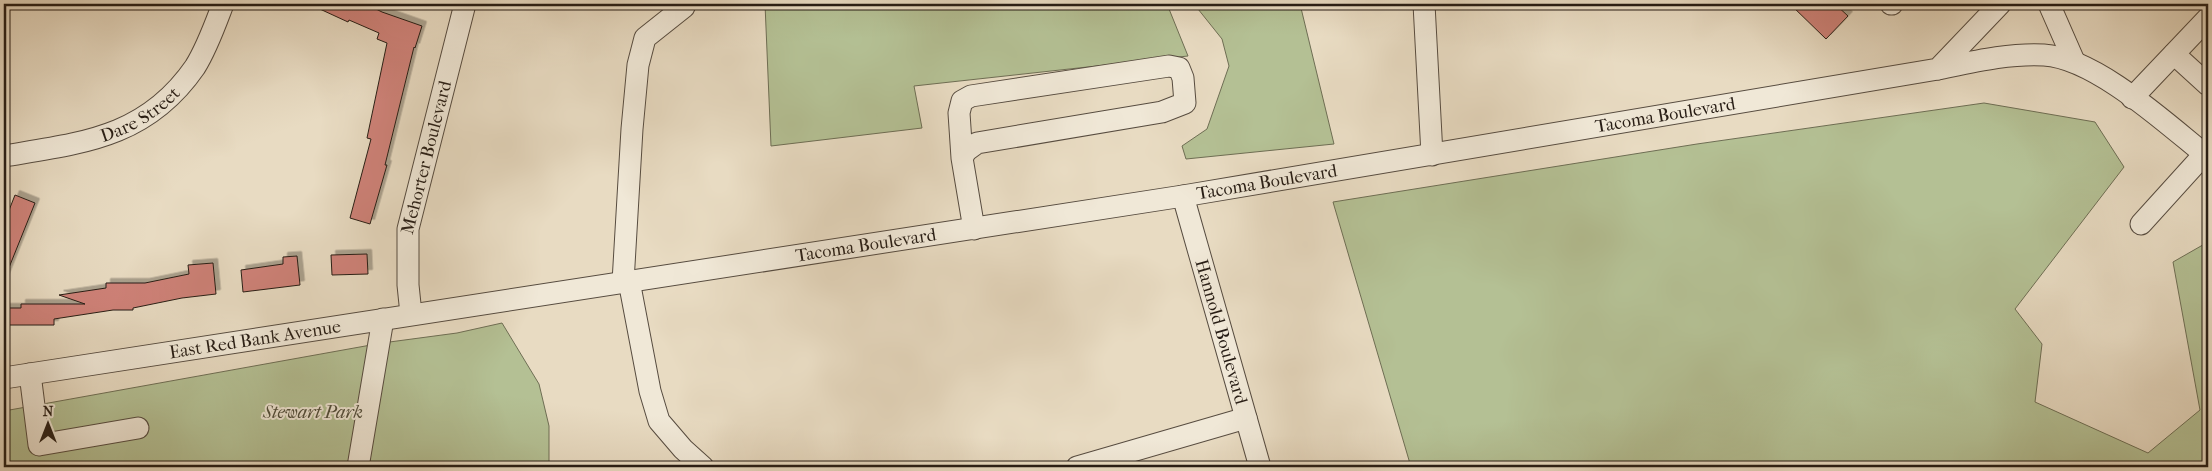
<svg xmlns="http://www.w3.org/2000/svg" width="2212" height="471" viewBox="0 0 2212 471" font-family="'IM FELL French Canon',serif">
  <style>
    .green { fill: #b4c094; stroke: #6e6e54 }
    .building { fill: #cf8279; stroke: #271d15; filter: url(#shadow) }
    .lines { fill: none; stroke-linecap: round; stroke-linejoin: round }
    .minor-casing { stroke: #574c40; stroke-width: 23 }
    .minor { stroke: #f0e8d7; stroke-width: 21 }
    .labels { text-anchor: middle; stroke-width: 4; stroke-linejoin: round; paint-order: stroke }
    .street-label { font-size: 18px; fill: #271d15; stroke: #f0e8d7 }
    .park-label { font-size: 18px; font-style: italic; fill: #514e3b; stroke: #f0e8d7 }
  </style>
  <defs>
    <filter id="shadow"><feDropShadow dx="4.5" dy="-4.5" stdDeviation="0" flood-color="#0004"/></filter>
  </defs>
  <rect width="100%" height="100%" fill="#e8dbc2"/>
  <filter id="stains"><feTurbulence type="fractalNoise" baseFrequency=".004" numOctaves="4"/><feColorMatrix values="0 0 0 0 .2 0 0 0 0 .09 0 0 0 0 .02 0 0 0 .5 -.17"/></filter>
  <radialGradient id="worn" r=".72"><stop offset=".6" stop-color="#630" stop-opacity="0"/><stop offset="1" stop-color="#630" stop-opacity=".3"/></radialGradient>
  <!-- green -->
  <g class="green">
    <path d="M765,4H1167L1188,56L914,86L922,128L771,146Z"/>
    <path d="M1194,4H1300L1334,144L1186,159L1182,146L1207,129L1229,66L1222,39Z"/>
    <path d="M1984,103L2095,122L2124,167L2015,309L2042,344L2035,402L2148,453L2200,410L2173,262L2208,242V467H1411L1333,202L1697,144Z"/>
    <path d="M502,323L539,384L549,426V467H4V411L382,343L457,333Z"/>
  </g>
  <!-- building -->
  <g class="building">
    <path d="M309,4H366L382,12L422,26L415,48L414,47L385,165H387L370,224L350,218L371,139L367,138L387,43L377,39L379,33L349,20L348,22Z"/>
    <path d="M1790,4H1835L1848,16L1826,39Z"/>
    <path d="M15,195L35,203L4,280V223Z"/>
    <path d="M367,254L368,274L332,275L331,255Z"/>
    <path d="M297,256L300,285L243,292L241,270L283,264V257Z"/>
    <path d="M213,263L216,294L182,298L133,308V310H113L54,319V325H4V308H21V304H85L59,295L106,288V283H145L189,274L188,265Z"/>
  </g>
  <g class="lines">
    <defs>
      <g id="minor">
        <path d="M1424,4L1432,155"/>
        <path d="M1891,4H1892"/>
        <path d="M2049,4L2074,61"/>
        <path d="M2174,54L2208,85"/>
        <path d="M1938,69C1972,62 2009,53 2044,55C2096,58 2168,125 2208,157"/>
        <path d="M2132,98L2208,18"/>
        <path id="s1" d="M4,156C82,143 146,138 195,67C207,48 215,25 223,4"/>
        <path d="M962,158L959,113L962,101L971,96L1169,66L1179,68L1183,78L1185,103L1162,112L977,143L966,151L962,158L974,229"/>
        <path id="s2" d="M1183,196L1260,467"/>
        <path d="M2141,224L2208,150"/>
        <path d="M629,281L650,391L659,421L683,449L703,467"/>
        <path d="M623,282L632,129L638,65L645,38L684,7L685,4"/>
        <path id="s3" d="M411,314L408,285V229L465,4"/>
        <path d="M30,374L39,445L138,428"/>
        <path id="s4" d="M4,378L1183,196L1938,69L2000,4"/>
        <path d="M358,467L383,319"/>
        <path d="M1077,467L1246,418"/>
      </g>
    </defs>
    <!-- minor casing -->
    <use href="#minor" class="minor-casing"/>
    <!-- minor -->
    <use href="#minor" class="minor"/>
  </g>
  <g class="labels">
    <!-- street labels -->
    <g class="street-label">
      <text dy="6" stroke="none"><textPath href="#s1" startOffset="144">Dare Street</textPath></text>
      <text dy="6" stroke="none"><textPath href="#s4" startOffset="1682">Tacoma Boulevard</textPath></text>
      <text dy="6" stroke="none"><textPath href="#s3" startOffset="159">Mehorter Boulevard</textPath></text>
      <text dy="6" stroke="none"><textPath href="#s4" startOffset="1278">Tacoma Boulevard</textPath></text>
      <text dy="6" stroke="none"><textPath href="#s4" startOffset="872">Tacoma Boulevard</textPath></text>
      <text dy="6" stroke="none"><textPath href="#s2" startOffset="141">Hannold Boulevard</textPath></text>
      <text dy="6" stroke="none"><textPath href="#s4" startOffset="254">East Red Bank Avenue</textPath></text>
    </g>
    <!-- park labels -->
    <g class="park-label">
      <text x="313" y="418">Stewart Park</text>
    </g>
  </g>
  <!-- margin -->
  <rect width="2212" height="471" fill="none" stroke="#e8dbc2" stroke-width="20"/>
  <rect x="5" y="5" width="2202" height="461" fill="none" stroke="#271d15" stroke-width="2.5"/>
  <rect x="10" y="10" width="2192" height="451" fill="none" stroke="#271d15"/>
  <!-- north arrow -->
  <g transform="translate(48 424)" stroke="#f0e8d7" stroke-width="4" paint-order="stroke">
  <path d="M0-4L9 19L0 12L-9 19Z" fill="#271d15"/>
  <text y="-8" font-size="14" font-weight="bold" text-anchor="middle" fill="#271d15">N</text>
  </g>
  <rect width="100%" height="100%" filter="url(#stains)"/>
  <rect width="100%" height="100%" fill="url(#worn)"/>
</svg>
